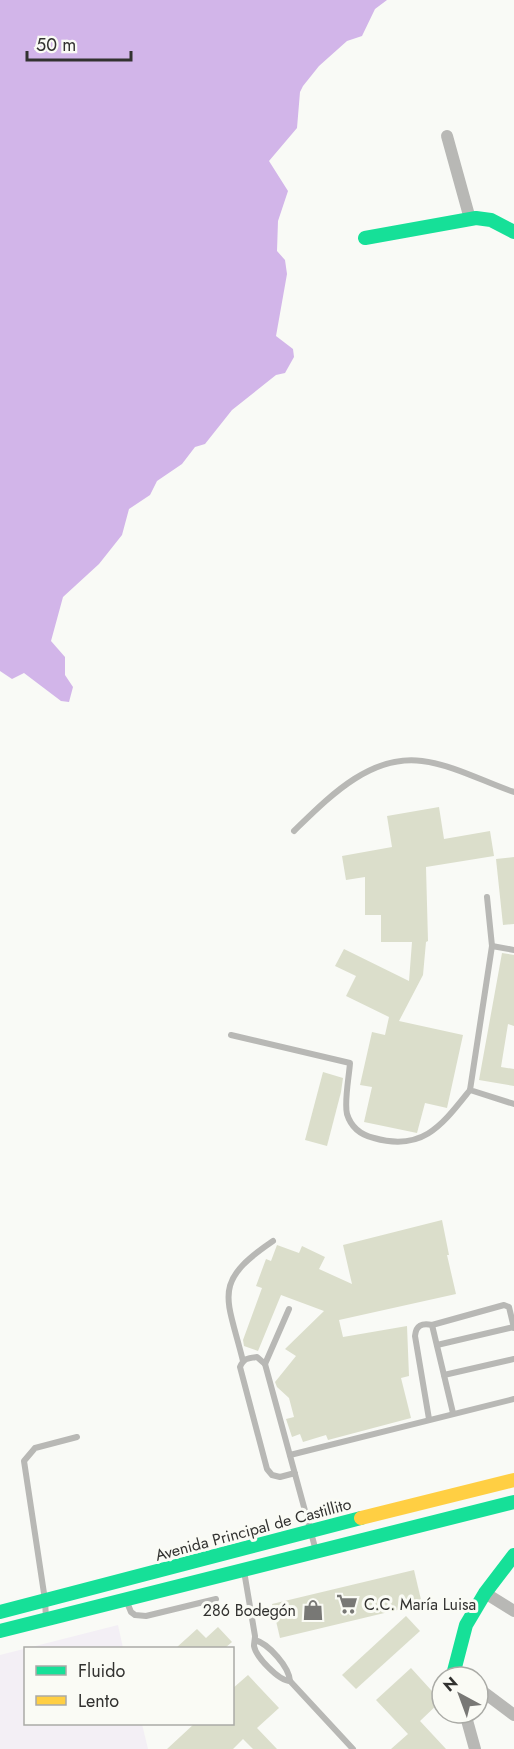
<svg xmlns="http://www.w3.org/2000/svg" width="514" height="1749" viewBox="0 0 514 1749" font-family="Jost,sans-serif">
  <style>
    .green { fill: #f3eff5 }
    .water { fill: #d2b5e9 }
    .building { fill: #dbdecb }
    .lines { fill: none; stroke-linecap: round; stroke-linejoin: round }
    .lane { stroke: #b8b8b5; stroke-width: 6 }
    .street { stroke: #b8b8b5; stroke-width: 12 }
    .fast { stroke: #16e098; stroke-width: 14 }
    .slow { stroke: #ffcf43; stroke-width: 14 }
    .labels { text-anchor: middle; stroke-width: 6; stroke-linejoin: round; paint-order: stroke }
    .street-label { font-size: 16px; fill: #323230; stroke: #fafbf5 }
    .poi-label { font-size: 16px; fill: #323230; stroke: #fafbf5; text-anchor: start }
  </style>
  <rect width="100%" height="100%" fill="#f9faf6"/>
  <!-- green -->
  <path class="green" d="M118,1625L123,1648H26V1724H142L148,1749H0V1655Z"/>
  <!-- water -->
  <path class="water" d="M0,0H387L375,9L362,36L347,41L319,66L303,86L300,92L297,128L269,161L288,191L278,221L277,251L285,260L287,274L276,336L293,349L294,357L285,373L276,375L232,410L205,444L195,447L182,464L157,481L150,495L129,509L122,535L99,564L63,597L51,641L65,657V675L73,687L69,702L61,701L24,673L12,679L0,671Z"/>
  <!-- building -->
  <g class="building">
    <path d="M439,807L444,839L490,831L494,856L426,867L428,941L426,942L423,975L399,1021L463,1035L447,1108L425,1103L417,1133L364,1122L372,1087L360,1085L372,1032L385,1035L389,1017L346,996L356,976L335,966L344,949L409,981L412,942H381V915H365V877L346,880L342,856L392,847L387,816Z"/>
    <path d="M514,857V924L503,925L496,859Z"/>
    <path d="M502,953L514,955V1026L508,1024L501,1067L514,1069V1086L479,1080Z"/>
    <path d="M323,1072L343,1078L341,1092L327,1146L305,1140Z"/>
    <path d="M442,1220L449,1255H447L456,1294L339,1320L343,1337L407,1326L409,1376L401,1378L411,1418L328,1440L326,1435L303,1442L300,1434L292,1437L286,1419L294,1417L289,1398L277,1387L275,1382L296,1356L285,1349L324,1311L281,1295L258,1351L244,1346L243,1340L262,1288L256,1286L266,1259L271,1261L277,1245L299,1253L302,1246L325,1257L319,1269L352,1284L343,1245Z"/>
    <path d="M414,1570L422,1604L280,1638L272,1604Z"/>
    <path d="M406,1616L420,1631L356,1689L342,1675Z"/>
    <path d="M218,1627L232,1642L225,1648H176L197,1629L206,1638Z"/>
    <path d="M411,1668L441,1701L420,1721L446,1749H391L408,1734L376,1700Z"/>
    <path d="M248,1675L279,1708L257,1728L277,1749H253L243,1739L233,1749H167L194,1724H232V1689Z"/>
  </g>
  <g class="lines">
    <!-- lane -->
    <g class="lane">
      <path d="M294,831C328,798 370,754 422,761C454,765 484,782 514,792"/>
      <path d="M487,897L492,946L470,1090L514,1104"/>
      <path d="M492,946L514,950"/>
      <path d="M231,1035L350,1063C349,1077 344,1102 347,1114C351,1127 361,1135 374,1138C423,1152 442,1125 470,1090"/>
      <path d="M432,1325L504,1305L509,1307L514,1328"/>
      <path d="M437,1345L514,1327"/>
      <path d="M243,1361C227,1296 211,1283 273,1241"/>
      <path d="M265,1364L289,1309"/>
      <path d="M444,1375L514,1359"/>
      <path d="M429,1419L415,1336C416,1325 422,1323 432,1325L453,1413"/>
      <path d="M290,1455L514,1399"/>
      <path d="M295,1473L280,1477L272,1475L267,1469L240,1367C244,1358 248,1358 257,1357L265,1364L316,1551"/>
      <path d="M244,1571L255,1636C255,1639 254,1643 254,1646C256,1657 279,1681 290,1681L353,1749"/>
      <path d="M126,1600L131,1612L135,1615L146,1616L216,1599"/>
      <path d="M46,1619L45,1600L24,1461L35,1448L77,1437"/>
      <path d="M255,1640C269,1644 289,1667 290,1681"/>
    </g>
    <!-- street -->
    <g class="street">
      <path d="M447,136L470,219"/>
      <path d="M485,1593L514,1611"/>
      <path d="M478,1688L514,1715"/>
      <path d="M465,1713L475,1749"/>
    </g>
    <!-- fast -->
    <g class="fast">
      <path d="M365,238L476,218L491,220L514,232"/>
      <path d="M0,1612L361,1518"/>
      <path d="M0,1631L514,1502"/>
      <path d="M456,1677L454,1671L466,1625L485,1593L514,1555"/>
    </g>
    <!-- slow -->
    <path class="slow" d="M361,1518L514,1480"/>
  </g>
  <!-- icons -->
  <defs>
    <symbol id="supermarket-bare" viewBox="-9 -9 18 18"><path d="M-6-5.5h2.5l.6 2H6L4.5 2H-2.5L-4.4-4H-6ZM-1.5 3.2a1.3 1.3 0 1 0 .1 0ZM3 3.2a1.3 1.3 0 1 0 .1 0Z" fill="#787875" stroke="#fafbf5" stroke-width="2.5" paint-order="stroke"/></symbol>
    <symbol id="shop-bare" viewBox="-9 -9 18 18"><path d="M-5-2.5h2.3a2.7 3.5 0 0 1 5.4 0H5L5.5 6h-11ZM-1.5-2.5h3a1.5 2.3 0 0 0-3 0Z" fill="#787875" stroke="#fafbf5" stroke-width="2.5" paint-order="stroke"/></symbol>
  </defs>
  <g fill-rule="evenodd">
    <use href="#supermarket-bare" x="332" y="1589" width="30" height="30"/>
    <use href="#shop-bare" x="298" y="1595" width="30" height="30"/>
  </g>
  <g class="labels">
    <!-- street labels -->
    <g class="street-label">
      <text transform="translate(253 1529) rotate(-15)" y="6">Avenida Principal de Castillito</text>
    </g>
    <!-- poi labels -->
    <g class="poi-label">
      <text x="364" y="1610">C.C. María Luisa</text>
      <text x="296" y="1616" text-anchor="end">286 Bodegón</text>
    </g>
  </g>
  <!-- legend -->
  <rect x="24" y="1647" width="210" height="78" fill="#fafbf5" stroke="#aaaba6" stroke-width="1.5"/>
  <rect x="36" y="1666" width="30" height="9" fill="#16e098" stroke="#aaaba6" stroke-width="1.5"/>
  <text x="78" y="1677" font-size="18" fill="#323230">Fluido</text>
  <rect x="36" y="1696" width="30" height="9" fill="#ffcf43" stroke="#aaaba6" stroke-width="1.5"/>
  <text x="78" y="1707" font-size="18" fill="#323230">Lento</text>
  <!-- north arrow -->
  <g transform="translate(460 1695) rotate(319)"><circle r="28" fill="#fafbf5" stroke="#aaaba6" stroke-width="1.5"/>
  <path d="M0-4.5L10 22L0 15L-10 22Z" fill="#787875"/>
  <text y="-9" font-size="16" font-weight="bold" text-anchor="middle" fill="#323230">N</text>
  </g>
  <!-- scale -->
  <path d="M27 51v9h104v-9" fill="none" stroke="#323230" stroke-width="3"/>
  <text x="36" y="51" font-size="18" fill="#323230" stroke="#fafbf5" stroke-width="4.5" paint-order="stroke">50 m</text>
</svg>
